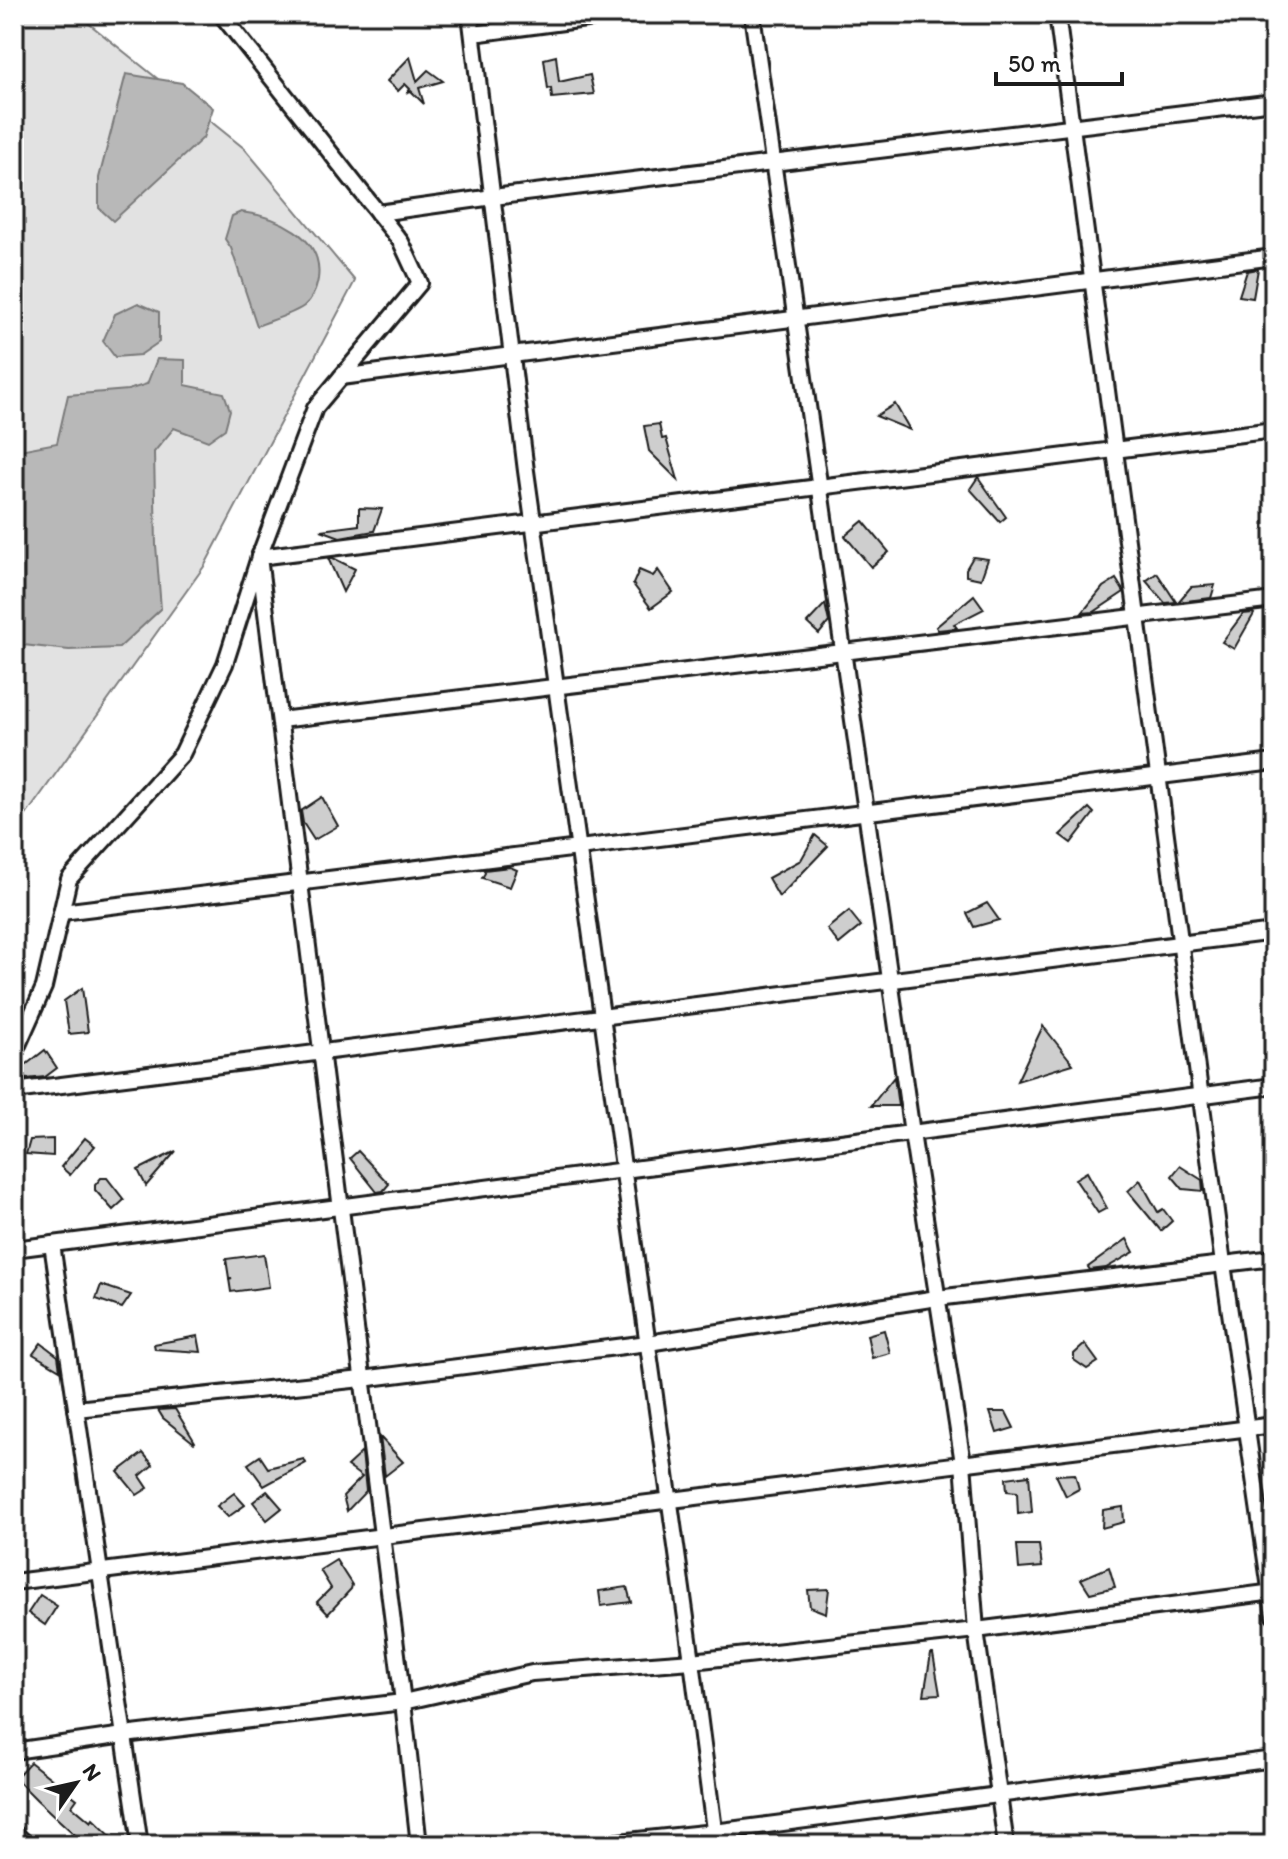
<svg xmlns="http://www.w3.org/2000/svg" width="1288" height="1859" viewBox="0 0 1288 1859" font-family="Itim,sans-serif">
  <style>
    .green { fill: #e2e2e2; stroke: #7f7f7f; stroke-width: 2 }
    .water { fill: #b8b8b8; stroke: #7a7a7a; stroke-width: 2 }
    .building { fill: #cecece; stroke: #1c1c1c; stroke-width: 2 }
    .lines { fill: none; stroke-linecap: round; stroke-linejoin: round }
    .minor-casing { stroke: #1c1c1c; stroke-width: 20 }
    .tertiary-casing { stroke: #1c1c1c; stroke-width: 22 }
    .minor { stroke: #fff; stroke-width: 14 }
    .tertiary { stroke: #fff; stroke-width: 16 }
  </style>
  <rect width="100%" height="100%" fill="#fff"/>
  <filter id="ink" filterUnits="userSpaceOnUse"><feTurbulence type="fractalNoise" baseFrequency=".0125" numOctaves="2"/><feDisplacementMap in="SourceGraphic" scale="16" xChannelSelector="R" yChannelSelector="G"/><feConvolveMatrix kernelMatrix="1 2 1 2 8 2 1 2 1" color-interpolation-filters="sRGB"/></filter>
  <g filter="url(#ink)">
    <!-- green -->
    <path class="green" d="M14,14H77L245,149L355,281L205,565L14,832Z"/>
    <!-- water -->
    <g class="water">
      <path d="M126,74L182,83L213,108L203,138L113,221L99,208V178Z"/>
      <path d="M241,212C276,216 324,236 318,279C316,290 313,298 304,306C291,315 272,320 257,326L231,248L225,239L232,216Z"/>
      <path d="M138,303L159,312V342L140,355L115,357L103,341L115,314Z"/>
      <path d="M157,359L185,360V385L224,393L230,410L225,429L208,441L174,428L154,452L156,545L161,609L119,648L69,650L14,644V451L57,443L68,395L128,390L147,384Z"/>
    </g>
    <!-- building -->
    <g class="building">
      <path d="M556,56L559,82L590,75L594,94L552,98L551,88L548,89L544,59Z"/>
      <path d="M410,57L417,81L428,70L443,81L419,88L424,104L411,91L408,92L410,89L405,84L398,91L387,81Z"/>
      <path d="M1258,269L1253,298L1239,296L1247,271Z"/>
      <path d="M895,404L910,430L876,416Z"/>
      <path d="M659,424L662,439L666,438L678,480L649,451L644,426Z"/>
      <path d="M978,477L1006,517L1000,522L970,489Z"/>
      <path d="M359,508L382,509L374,531L340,537L321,530L359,525Z"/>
      <path d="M863,521L889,552L871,567L845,536Z"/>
      <path d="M973,557L988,559L981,579L966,576V569Z"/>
      <path d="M328,558H333L355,569L343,592Z"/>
      <path d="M639,570L653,576L658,570L673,592L651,608L633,584Z"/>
      <path d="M1157,573L1176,602L1165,603L1146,581Z"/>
      <path d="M1116,579L1124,592L1094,612L1082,613L1103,587Z"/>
      <path d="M1215,585L1211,598L1178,602L1191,587Z"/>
      <path d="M974,595L984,609L954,624L957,628L938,630L936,627Z"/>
      <path d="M825,604L829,622L819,634L807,623Z"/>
      <path d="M1253,613L1254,614L1234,649L1222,642L1243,614Z"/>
      <path d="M322,797L338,826L314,840L303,823L301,811Z"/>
      <path d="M1089,808L1094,813L1071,843L1060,835Z"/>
      <path d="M815,835L828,846L779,897L768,878L801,860Z"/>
      <path d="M510,867L517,870L510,887L482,878L485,873L484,870Z"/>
      <path d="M987,903L999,920L974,927L967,913Z"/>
      <path d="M849,911L861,926L839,944L827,929Z"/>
      <path d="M82,988L88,1032L69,1034L64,1001Z"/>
      <path d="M1043,1026L1073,1064L1017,1081Z"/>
      <path d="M45,1050L57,1068L45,1077L26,1079L20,1077L23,1067Z"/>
      <path d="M894,1077L898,1106H871Z"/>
      <path d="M85,1138L95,1146L70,1175L61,1167Z"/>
      <path d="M53,1139V1156L26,1154L30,1140Z"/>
      <path d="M176,1151L146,1186L138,1170Z"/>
      <path d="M358,1151L389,1184L383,1191L377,1192L350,1158Z"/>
      <path d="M1180,1166L1202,1180L1203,1191L1183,1189L1172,1176Z"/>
      <path d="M1087,1172L1107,1208L1098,1213L1075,1179Z"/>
      <path d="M101,1178H107L124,1200L113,1210L95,1190V1185Z"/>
      <path d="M1140,1180L1158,1212L1163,1209L1172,1221L1161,1231L1128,1191Z"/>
      <path d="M1127,1239L1134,1252L1106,1268L1090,1270L1088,1267Z"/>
      <path d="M264,1254L269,1287L231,1292L229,1279L232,1278H229L226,1259Z"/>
      <path d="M101,1285L131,1295L122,1308L96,1299Z"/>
      <path d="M884,1330L890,1353L872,1358L867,1335Z"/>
      <path d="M198,1336L201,1352L155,1349L154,1344Z"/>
      <path d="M41,1343L58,1356L60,1370L33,1354Z"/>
      <path d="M1085,1344L1098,1362L1087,1369L1074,1360V1354Z"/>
      <path d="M175,1409L195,1442L194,1443L163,1418L158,1410Z"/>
      <path d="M990,1412H1006L1014,1428L997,1433Z"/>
      <path d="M380,1437L403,1462L385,1476Z"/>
      <path d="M362,1452L366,1491L347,1511L343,1496L362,1477L347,1466Z"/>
      <path d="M143,1453L153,1465L140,1476L148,1488L137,1495L118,1472Z"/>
      <path d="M260,1456L268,1468L304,1459L306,1463L264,1486L248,1464Z"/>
      <path d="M1075,1474L1079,1489L1066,1496L1056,1475Z"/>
      <path d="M1029,1475L1032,1512L1018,1514L1017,1492L1007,1491L1006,1478Z"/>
      <path d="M267,1491L282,1508L267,1520L253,1502Z"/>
      <path d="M234,1493L245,1505L228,1517L217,1506Z"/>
      <path d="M1123,1507L1124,1522L1102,1528L1103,1510Z"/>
      <path d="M1017,1545H1039L1042,1567L1019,1569Z"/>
      <path d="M336,1560L352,1585L351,1589L328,1614L317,1602L331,1588L320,1570Z"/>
      <path d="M1109,1567L1115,1587L1090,1593L1081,1579Z"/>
      <path d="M627,1587L631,1602L601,1606L599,1591Z"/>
      <path d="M829,1589L826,1613L810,1607L808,1590Z"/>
      <path d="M40,1595L57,1606L45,1625L28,1613Z"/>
      <path d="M931,1654H933L940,1694L924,1695Z"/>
      <path d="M30,1762L77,1799L72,1806L91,1822L93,1819L120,1845H86L37,1800L15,1778Z"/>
    </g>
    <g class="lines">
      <defs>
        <g id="minor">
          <path d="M470,14L526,471L692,1661L716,1845"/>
          <path d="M752,14L912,1133L963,1463L976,1630L1006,1845"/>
          <path d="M1057,14L1223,1264L1274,1616"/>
          <path d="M473,34L624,14"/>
          <path d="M378,213L493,197L1274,102"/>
          <path d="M341,377L1274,257"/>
          <path d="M280,720L1274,600"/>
          <path d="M62,912L1274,762"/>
          <path d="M14,1054L44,987L69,879L182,754L225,664L259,557L315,408L420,283L401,242L221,14"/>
          <path d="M14,1091L1274,932"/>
          <path d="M52,1244L140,1845"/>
          <path d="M14,1249L1274,1086"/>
          <path d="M76,1409L362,1379L648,1343L937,1298L1274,1258"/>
          <path d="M14,1582L1274,1425"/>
          <path d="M14,1751L124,1735L403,1702L532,1673L692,1661L976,1630L1274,1592"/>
          <path d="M419,1845L403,1702L259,557L1274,430"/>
          <path d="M590,1845L714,1832L1274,1759"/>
        </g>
        <path id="tertiary" d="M14,1834L26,1845"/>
      </defs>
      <!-- minor casing -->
      <use href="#minor" class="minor-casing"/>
      <!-- tertiary casing -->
      <use href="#tertiary" class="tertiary-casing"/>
      <!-- minor -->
      <use href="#minor" class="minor"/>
      <!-- tertiary -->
      <use href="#tertiary" class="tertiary"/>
    </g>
  </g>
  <!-- margin -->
  <rect width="1288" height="1859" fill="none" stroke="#fff" stroke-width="48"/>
  <rect x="24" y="24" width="1240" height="1811" fill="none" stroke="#1c1c1c" stroke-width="3" filter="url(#ink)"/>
  <!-- north arrow -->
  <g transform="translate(76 1783) rotate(56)" stroke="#ffffff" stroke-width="6" paint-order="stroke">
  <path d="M0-6L14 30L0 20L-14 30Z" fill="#1c1c1c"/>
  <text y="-12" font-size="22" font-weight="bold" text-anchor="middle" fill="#1c1c1c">N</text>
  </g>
  <!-- scale -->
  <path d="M996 72v12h126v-12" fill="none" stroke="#1c1c1c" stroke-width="4"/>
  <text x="1008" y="72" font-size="24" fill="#1c1c1c" stroke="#ffffff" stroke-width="6" paint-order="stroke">50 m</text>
</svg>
